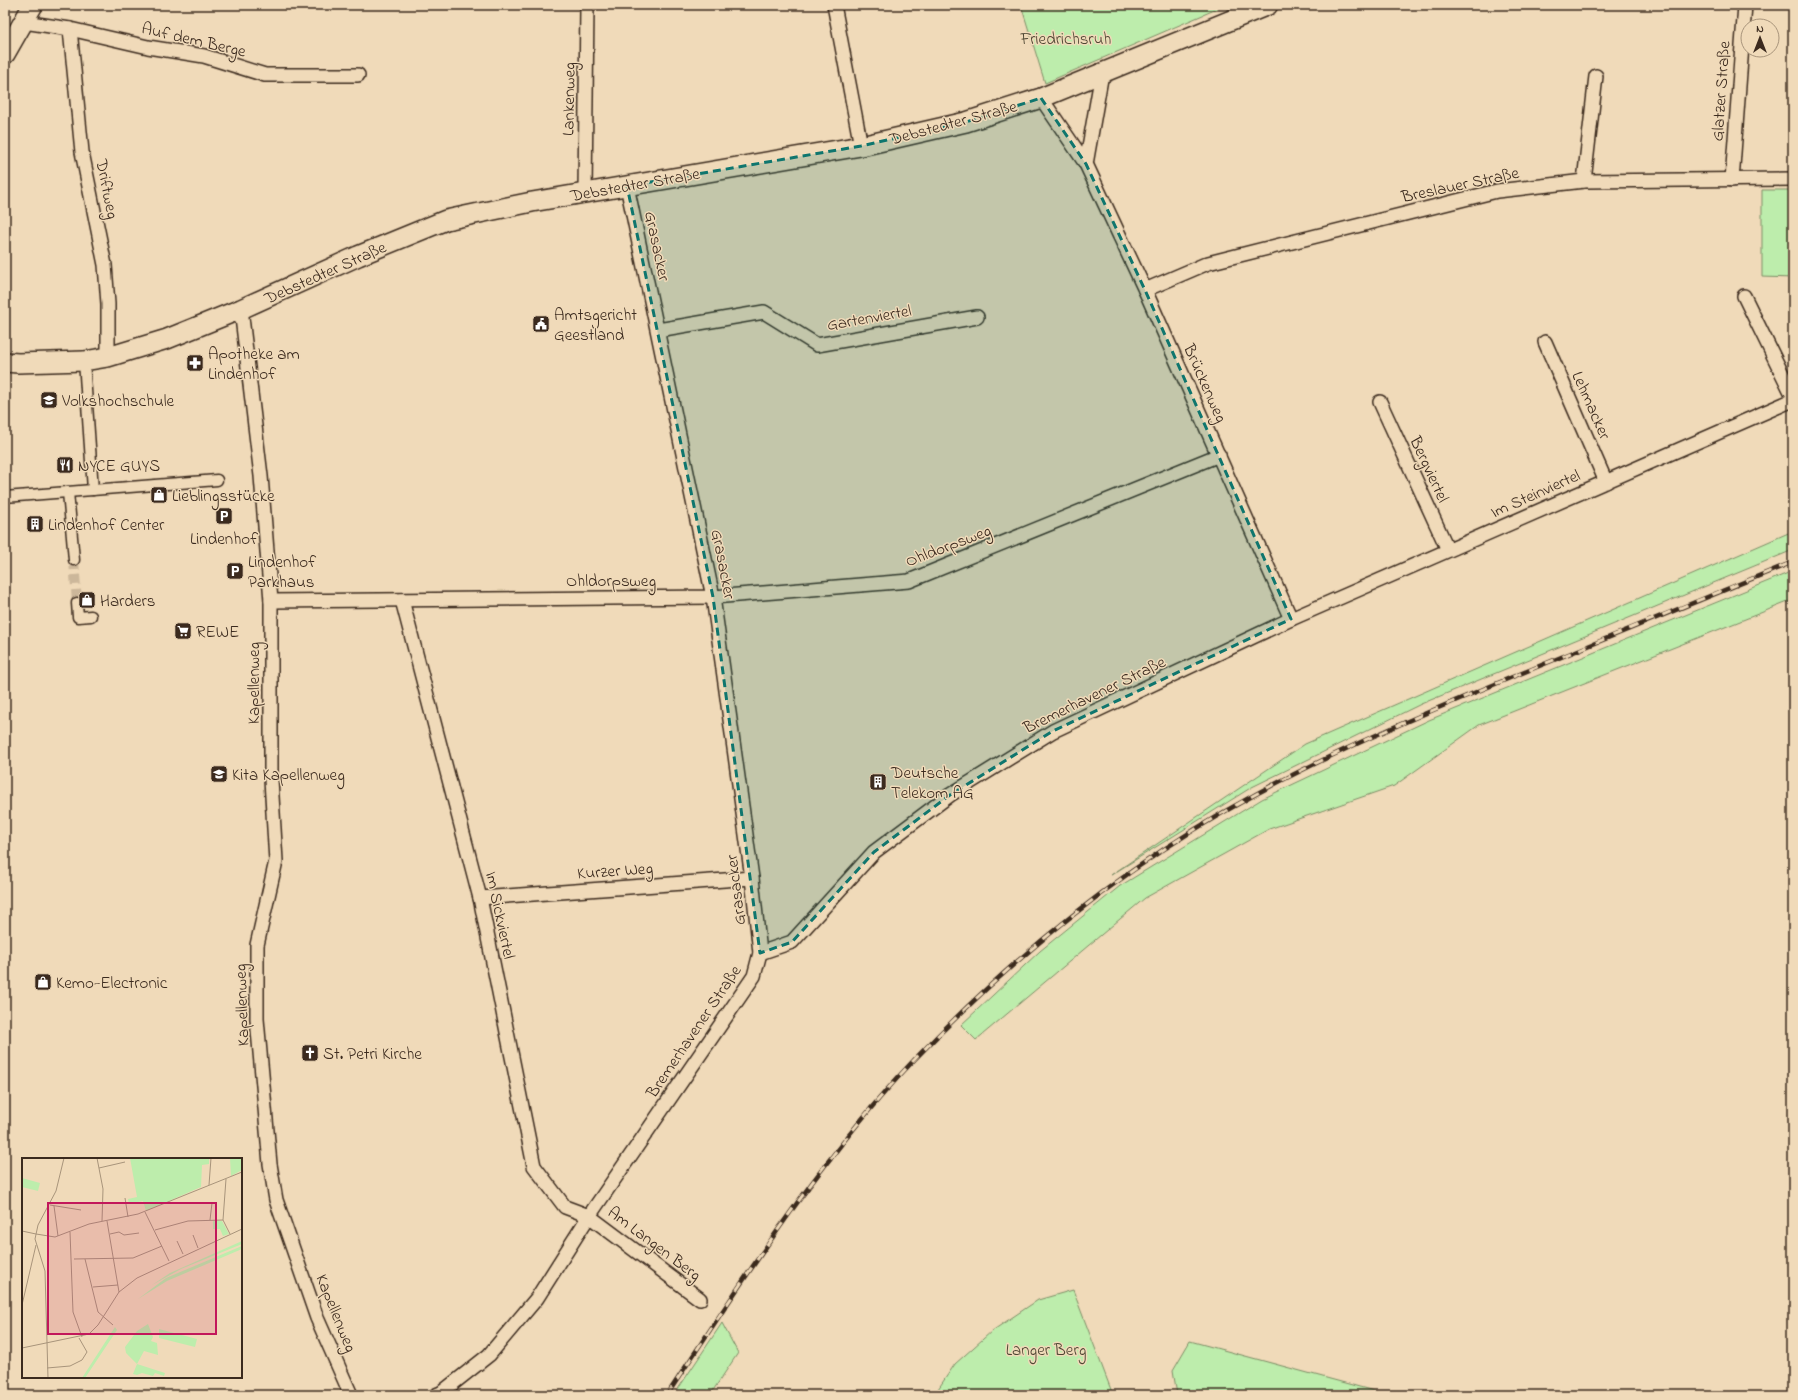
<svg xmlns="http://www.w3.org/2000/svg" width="1798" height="1400" viewBox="0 0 1798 1400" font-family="'Indie Flower',sans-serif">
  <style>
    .green { fill: #bdedac; stroke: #7c8c65 }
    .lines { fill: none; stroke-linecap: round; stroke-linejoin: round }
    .pedestrian-tunnel { stroke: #ccb79a; stroke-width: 10; stroke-dasharray: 10 5; stroke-linecap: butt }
    .pedestrian-casing { stroke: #3b2a1e; stroke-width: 13 }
    .minor-casing { stroke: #3b2a1e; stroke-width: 16 }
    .secondary-casing { stroke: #3b2a1e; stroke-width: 22 }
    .pedestrian { stroke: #f0dab9; stroke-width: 10 }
    .minor { stroke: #f0dab9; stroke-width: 13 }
    .secondary { stroke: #f0dab9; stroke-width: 19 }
    .rail-casing { stroke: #3b2a1e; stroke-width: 4.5 }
    .rail { stroke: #f0dab9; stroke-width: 3; stroke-dasharray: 9; stroke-linecap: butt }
    .marked { fill: #0f766e; fill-opacity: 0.2; stroke: #0f766e; stroke-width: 3; stroke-dasharray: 8 5; stroke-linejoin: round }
    .labels { text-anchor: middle; stroke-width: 3; stroke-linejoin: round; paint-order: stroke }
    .park-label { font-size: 17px; fill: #4e4733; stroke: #f0dab9 }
    .street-label { font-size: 17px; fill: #3b2a1e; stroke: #f0dab9 }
    .poi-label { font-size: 17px; fill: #3b2a1e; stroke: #f0dab9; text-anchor: start }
    .inset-road { fill: none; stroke: #a8947b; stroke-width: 1 }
    .view { fill: #c2185b; fill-opacity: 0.15; stroke: #c2185b; stroke-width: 2 }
    .inset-edge { fill: none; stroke: #3b2a1e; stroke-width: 2 }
  </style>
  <rect width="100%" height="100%" fill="#f0dab9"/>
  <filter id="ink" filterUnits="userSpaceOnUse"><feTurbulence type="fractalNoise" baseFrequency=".025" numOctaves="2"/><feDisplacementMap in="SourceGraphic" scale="8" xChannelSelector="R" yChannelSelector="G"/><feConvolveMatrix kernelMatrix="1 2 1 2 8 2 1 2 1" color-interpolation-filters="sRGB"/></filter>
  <g filter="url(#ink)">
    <!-- green -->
    <g class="green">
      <path d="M1021,5H1226L1045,83Z"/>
      <path d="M1762,190H1793V278L1762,277Z"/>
      <path d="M1793,531V550L1421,704L1252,787L1111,875L1305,744Z"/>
      <path d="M1793,571V600L1479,725L1394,786L1269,829L1145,898L976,1040L961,1025L1040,951L1120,886L1262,799L1429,720Z"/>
      <path d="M1073,1290L1113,1395H934L955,1364L992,1331L1038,1300Z"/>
      <path d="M722,1323L738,1353L710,1395H674Z"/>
      <path d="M1190,1341L1389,1395H1177L1173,1370Z"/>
    </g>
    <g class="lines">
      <!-- pedestrian-tunnel -->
      <path class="pedestrian-tunnel" d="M74,560L77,603"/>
      <defs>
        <g id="pedestrian">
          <path d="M84,361L93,490"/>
          <path d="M68,492L74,560"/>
          <path d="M5,497L217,480"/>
          <path d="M77,603L78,617L91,616"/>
        </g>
        <g id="minor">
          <path d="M834,5L861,146"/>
          <path d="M24,22L70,29L148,47L204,56L265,75H358"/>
          <path d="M70,29L82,152L105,265L108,304V357"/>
          <path d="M1041,98L1086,164L1145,290L1291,619"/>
          <path d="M1086,164L1102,73"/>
          <path d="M1732,180L1745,5"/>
          <path d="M1584,181L1596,76"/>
          <path d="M585,193L587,5"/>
          <path d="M1145,290L1208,263L1497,191L1584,181L1793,179"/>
          <path d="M1744,296L1793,396"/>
          <path d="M241,309L261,476L271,601V780L276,861L257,945V1019L270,1164L276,1200L317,1318L351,1395"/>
          <path d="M658,330L764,312L817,345L977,317"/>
          <path d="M1545,342L1606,482"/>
          <path d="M1380,402L1448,550"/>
          <path d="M402,600L480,898L534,1166L565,1207L589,1216L700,1299"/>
          <path d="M271,601L713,597L909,581L1219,455"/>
          <path d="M480,898L752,878"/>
          <path d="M760,953L792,942L874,852L950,795L1053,731L1291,619L1793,400"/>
          <path d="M436,1395L441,1393L489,1355L537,1298L589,1216L754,976L760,953L752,878L713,597L627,186"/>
        </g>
        <g id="secondary">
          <path d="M5,54L33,5"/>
          <path d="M5,362L18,363L84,361L108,357L167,339L241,309L358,256L446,220L532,202L861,146L966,122L1041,98L1268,5"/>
        </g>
      </defs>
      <!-- pedestrian casing -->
      <use href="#pedestrian" class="pedestrian-casing"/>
      <!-- minor casing -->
      <use href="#minor" class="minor-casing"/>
      <!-- secondary casing -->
      <use href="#secondary" class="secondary-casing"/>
      <!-- pedestrian -->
      <use href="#pedestrian" class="pedestrian"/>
      <!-- minor -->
      <use href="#minor" class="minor"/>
      <!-- secondary -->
      <use href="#secondary" class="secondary"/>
      <defs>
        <path id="rail" d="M667,1395C744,1279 819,1160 915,1059C1015,955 1130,862 1256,794C1345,746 1439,707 1532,669C1619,633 1706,597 1793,562"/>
      </defs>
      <!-- rail casing -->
      <use href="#rail" class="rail-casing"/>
      <!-- rail -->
      <use href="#rail" class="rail"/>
    </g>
  </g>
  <!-- marked area -->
  <path class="marked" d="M1041,98L1086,164L1145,290L1291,619L1053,731L950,795L874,852L792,942L760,953L713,597L627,186L861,146L966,122Z"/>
  <!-- icons -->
  <defs>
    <symbol id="civic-square" viewBox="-11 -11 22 22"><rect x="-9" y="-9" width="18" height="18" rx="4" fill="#3b2a1e" stroke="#f0dab9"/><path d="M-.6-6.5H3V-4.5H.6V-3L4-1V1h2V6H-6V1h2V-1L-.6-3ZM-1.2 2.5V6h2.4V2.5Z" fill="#fff"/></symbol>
    <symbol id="pharmacy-square" viewBox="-11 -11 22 22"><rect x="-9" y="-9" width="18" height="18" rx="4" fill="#3b2a1e" stroke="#f0dab9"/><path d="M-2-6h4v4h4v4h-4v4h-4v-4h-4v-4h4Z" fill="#fff"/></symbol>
    <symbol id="school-square" viewBox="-11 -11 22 22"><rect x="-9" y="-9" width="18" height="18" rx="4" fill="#3b2a1e" stroke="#f0dab9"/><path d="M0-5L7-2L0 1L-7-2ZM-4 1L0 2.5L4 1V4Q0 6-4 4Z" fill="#fff"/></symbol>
    <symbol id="restaurant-square" viewBox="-11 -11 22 22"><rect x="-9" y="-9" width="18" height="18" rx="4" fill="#3b2a1e" stroke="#f0dab9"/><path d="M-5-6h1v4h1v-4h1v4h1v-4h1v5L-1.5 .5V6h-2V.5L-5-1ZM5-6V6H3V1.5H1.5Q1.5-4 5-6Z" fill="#fff"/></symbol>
    <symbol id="shop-square" viewBox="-11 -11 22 22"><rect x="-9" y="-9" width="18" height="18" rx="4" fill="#3b2a1e" stroke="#f0dab9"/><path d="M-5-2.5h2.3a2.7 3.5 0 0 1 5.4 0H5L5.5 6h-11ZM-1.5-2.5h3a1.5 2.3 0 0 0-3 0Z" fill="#fff"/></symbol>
    <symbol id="parking-square" viewBox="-11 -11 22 22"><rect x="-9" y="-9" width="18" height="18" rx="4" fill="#3b2a1e" stroke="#f0dab9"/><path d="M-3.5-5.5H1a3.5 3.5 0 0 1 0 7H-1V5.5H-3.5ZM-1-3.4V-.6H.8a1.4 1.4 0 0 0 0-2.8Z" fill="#fff"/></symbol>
    <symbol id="building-square" viewBox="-11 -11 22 22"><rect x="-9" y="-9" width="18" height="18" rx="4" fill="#3b2a1e" stroke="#f0dab9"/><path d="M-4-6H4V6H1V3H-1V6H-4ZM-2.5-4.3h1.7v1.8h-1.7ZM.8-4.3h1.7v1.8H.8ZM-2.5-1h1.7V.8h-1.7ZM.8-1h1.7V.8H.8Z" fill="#fff"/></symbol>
    <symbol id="supermarket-square" viewBox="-11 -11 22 22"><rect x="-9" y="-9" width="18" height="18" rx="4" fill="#3b2a1e" stroke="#f0dab9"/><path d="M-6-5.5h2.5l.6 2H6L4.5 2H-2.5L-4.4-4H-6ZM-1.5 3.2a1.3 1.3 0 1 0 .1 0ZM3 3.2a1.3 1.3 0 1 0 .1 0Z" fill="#fff"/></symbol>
    <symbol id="church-square" viewBox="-11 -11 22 22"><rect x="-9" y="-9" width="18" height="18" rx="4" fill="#3b2a1e" stroke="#f0dab9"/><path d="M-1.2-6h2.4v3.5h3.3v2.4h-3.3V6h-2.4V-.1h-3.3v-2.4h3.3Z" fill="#fff"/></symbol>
  </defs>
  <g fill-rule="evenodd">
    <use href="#civic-square" x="531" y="314" width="20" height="20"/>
    <use href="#pharmacy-square" x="185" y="353" width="20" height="20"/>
    <use href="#school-square" x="39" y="390" width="20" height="20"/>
    <use href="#restaurant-square" x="55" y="455" width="20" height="20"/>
    <use href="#shop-square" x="149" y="485" width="20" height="20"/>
    <use href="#parking-square" x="214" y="506" width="20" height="20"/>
    <use href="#building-square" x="25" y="514" width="20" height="20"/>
    <use href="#parking-square" x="225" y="561" width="20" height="20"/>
    <use href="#shop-square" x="77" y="590" width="20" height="20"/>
    <use href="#supermarket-square" x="173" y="621" width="20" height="20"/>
    <use href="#school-square" x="209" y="764" width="20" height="20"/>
    <use href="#building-square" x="868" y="772" width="20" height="20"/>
    <use href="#shop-square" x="33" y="972" width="20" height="20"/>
    <use href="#church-square" x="300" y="1043" width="20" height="20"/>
  </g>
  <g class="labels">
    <!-- park labels -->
    <g class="park-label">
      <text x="1066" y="44">Friedrichsruh</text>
      <text x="1046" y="1355">Langer Berg</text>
    </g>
    <!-- street labels -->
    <g class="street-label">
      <text transform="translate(194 39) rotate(13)" y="6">Auf dem Berge</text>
      <text transform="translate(1720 91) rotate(-86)" y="6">Glatzer Straße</text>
      <text transform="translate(568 99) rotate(-89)" y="6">Lankenweg</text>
      <text transform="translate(953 122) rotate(-15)" y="6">Debstedter Straße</text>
      <text transform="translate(635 184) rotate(-10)" y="6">Debstedter Straße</text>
      <text transform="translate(1460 184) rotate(-12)" y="6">Breslauer Straße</text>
      <text transform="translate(108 189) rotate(79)" y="6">Driftweg</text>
      <text transform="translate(658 246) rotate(78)" y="6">Grasacker</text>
      <text transform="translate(325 272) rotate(-24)" y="6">Debstedter Straße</text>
      <text transform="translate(869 317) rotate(-10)" y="6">Gartenviertel</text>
      <text transform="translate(1206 383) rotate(66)" y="6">Brückenweg</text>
      <text transform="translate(1592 405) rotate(66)" y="6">Lehmacker</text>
      <text transform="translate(1430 469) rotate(65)" y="6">Bergviertel</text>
      <text transform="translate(1535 493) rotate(-24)" y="6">Im Steinviertel</text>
      <text transform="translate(948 545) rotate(-21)" y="6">Ohldorpsweg</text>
      <text transform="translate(724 564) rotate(79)" y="6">Grasacker</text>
      <text x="611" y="586">Ohldorpsweg</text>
      <text transform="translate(253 683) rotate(-90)" y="6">Kapellenweg</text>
      <text transform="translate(1094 694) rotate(-26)" y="6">Bremerhavener Straße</text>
      <text transform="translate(615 870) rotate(-4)" y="6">Kurzer Weg</text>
      <text transform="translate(735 890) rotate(-97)" y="6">Grasacker</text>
      <text transform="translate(501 915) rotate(78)" y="6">Im Sickviertel</text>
      <text transform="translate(241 1005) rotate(-92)" y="6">Kapellenweg</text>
      <text transform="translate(693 1031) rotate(-56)" y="6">Bremerhavener Straße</text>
      <text transform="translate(655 1243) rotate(37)" y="6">Am Langen Berg</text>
      <text transform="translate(337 1313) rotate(68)" y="6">Kapellenweg</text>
    </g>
    <!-- poi labels -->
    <g class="poi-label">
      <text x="554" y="320">Amtsgericht<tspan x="554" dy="20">Geestland</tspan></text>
      <text x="208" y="359">Apotheke am<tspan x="208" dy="20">Lindenhof</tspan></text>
      <text x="62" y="406">Volkshochschule</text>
      <text x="78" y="471">NYCE GUYS</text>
      <text x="172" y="501">Lieblingsstücke</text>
      <text x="48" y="530">Lindenhof Center</text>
      <text x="224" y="544" text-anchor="middle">Lindenhof</text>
      <text x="248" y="567">Lindenhof<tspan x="248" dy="20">Parkhaus</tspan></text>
      <text x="100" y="606">Harders</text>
      <text x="196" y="637">REWE</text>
      <text x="891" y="778">Deutsche<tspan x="891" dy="20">Telekom AG</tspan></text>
      <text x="232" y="780">Kita Kapellenweg</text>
      <text x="56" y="988">Kemo-Electronic</text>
      <text x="323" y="1059">St. Petri Kirche</text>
    </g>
  </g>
  <!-- overview -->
  <g transform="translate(22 1158)">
    <rect width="220" height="220" fill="#f0dab9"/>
    <path d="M108,0H187V6L180,7L179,29L124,53L121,43L107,46L106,41L115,39ZM208,0H220V12L209,18ZM0,20L18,25L16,33L0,29ZM191,63H200L207,76L201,78L198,71H191ZM220,83V86L159,111L130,127L148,115ZM220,88V91L145,123L116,141L144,120ZM126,166L131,179L129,183L135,185L136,197L122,193L115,206L104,195L103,189L115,173ZM93,169L95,172L63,220H60ZM137,171L175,181L173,189L137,180ZM115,206L143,215L142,218L133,215L131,218L120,215L115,217L111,216Z" fill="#bdedac"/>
    <path class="inset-road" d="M75,0L81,31L80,63M77,10L103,4M204,21L201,62L208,76M187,27L189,0M103,40L106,59M28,47L59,52M32,48L36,78M220,50V70M123,54L147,103M188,62L190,45M85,63L97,134M133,72L166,63L201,62M0,73L14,76M48,74L51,154L60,179M14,76L33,79L67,66L116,56L220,14M88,76L97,74L102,77L117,75M171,77L176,90M155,83L161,96M52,101L111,100L140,88M63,101L76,154L91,167M71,129L96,127M0,147L14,87M0,190L67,176L76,167L97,134L115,120L220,71M25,210L48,208L60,202L65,194L57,180M26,220L23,113L13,81L16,67L34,33L42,0"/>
    <path class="view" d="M26,45H194V176H26Z"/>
    <rect width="220" height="220" class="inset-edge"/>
  </g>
  <!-- margin -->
  <rect width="1798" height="1400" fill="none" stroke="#f0dab9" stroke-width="20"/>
  <rect x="10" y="10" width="1778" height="1380" fill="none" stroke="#3b2a1e" stroke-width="1.5" filter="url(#ink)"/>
  <!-- north arrow -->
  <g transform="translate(1760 38)"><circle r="19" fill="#f0dab9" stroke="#a8947b"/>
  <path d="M0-3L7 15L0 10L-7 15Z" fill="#3b2a1e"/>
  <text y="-6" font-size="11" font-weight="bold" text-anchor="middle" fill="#3b2a1e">N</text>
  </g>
</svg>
